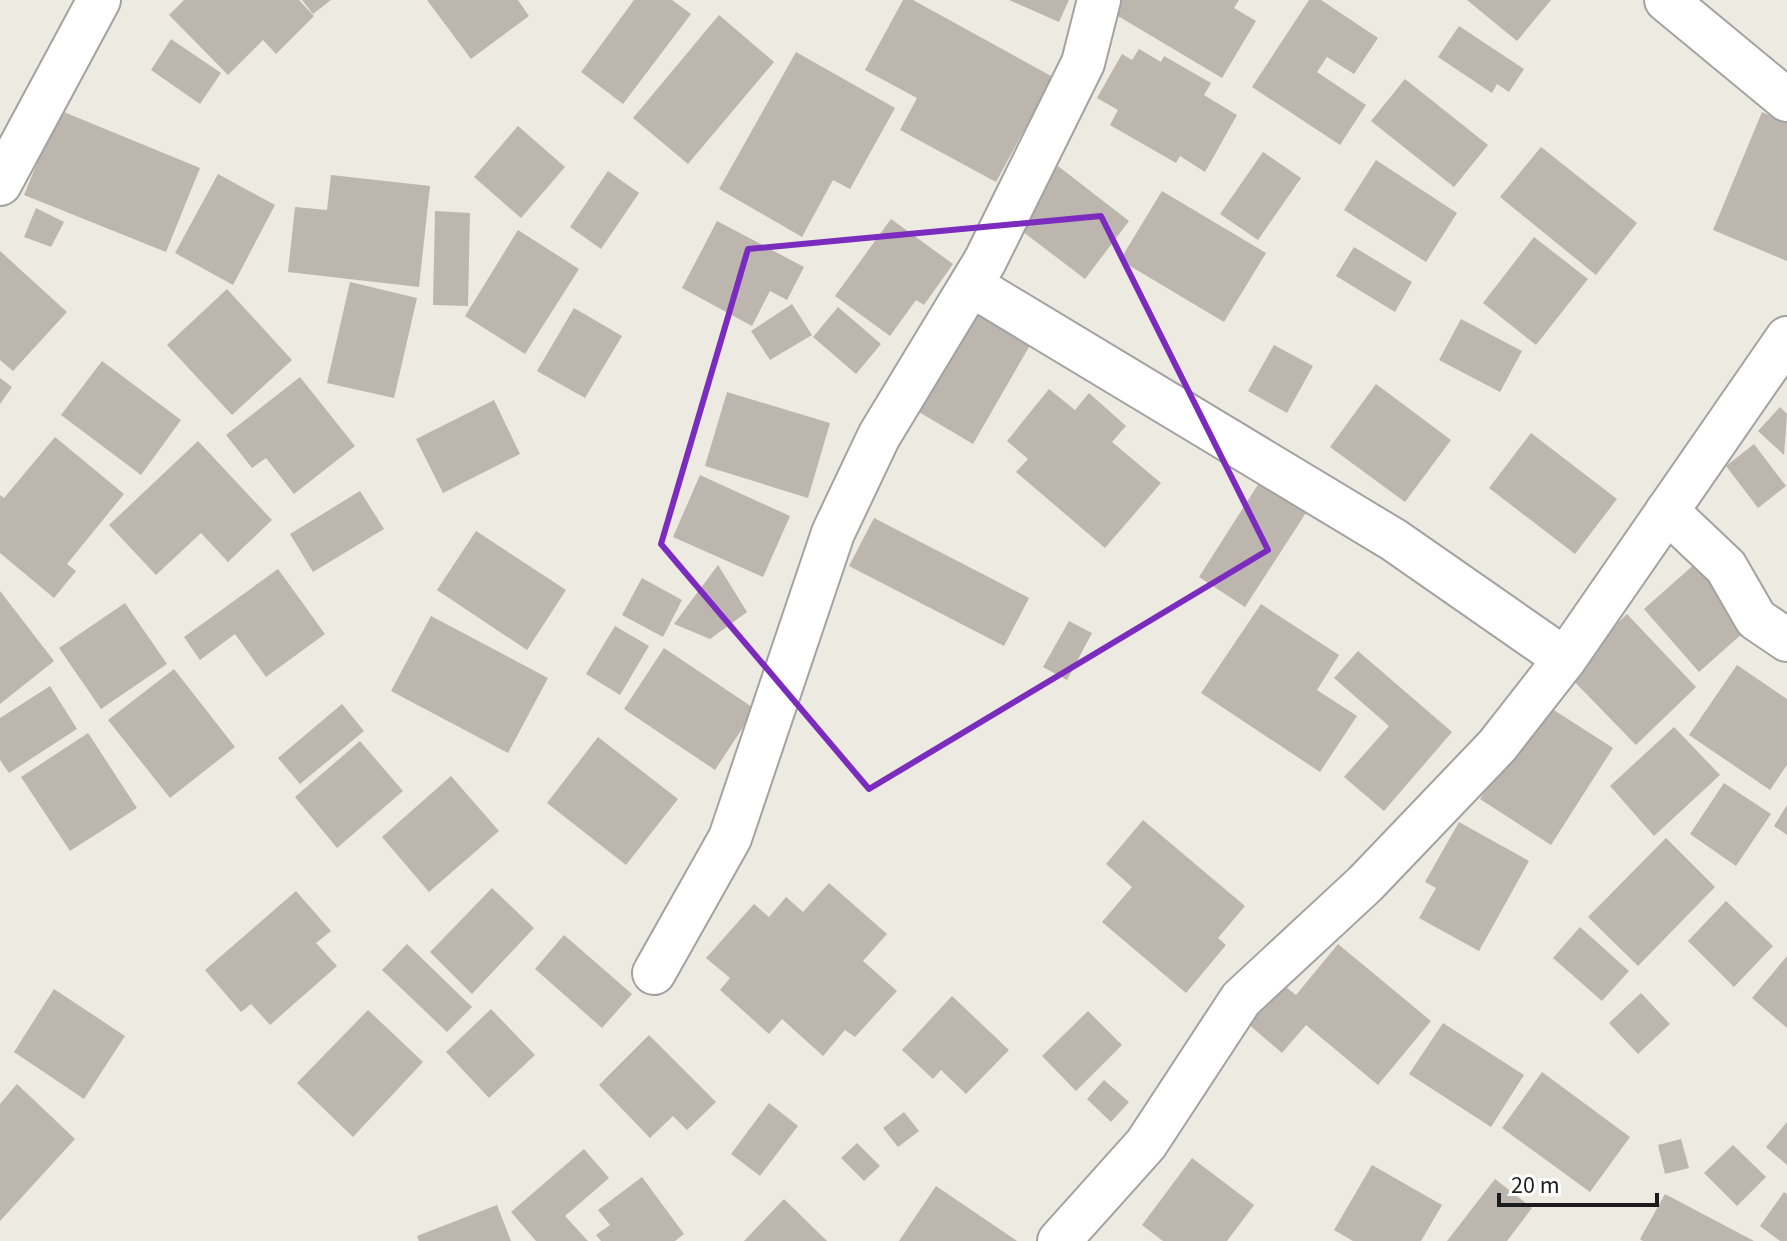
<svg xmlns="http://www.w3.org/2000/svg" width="1787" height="1241" viewBox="0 0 1787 1241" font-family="'Source Sans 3',sans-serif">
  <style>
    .building { fill: #bcb6ae }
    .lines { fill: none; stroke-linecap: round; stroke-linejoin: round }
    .minor-casing { stroke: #a2a2a2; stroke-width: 46 }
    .minor { stroke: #fff; stroke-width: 42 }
    .marked { fill: none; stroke: #7b2cbf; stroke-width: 6; stroke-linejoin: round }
  </style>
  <rect width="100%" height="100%" fill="#eceae1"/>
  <!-- building -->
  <g class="building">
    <path d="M184,0H299L314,16L276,54L263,40L228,75L169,15Z"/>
    <path d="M302,0H331L313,14Z"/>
    <path d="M427,0H518L529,16L471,59Z"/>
    <path d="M634,0H672L691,14L623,104L581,72Z"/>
    <path d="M903,0H913L1053,77L996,182L900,130L917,98L865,70Z"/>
    <path d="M1009,0H1069L1059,22Z"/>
    <path d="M1121,0H1239L1234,8L1256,21L1222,78L1113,13Z"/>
    <path d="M1309,0H1321L1378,38L1354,74L1327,57L1317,72L1366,105L1340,145L1252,87Z"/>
    <path d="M1467,0H1551L1517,41Z"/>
    <path d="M719,15L774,62L688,164L633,118Z"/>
    <path d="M1459,26L1524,69L1509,92L1497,84L1492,93L1438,57Z"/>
    <path d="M171,39L221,73L200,104L151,70Z"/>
    <path d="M1139,49L1161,62L1164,56L1211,83L1204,95L1237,115L1205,172L1180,156L1176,163L1110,125L1118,110L1097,98L1122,54L1132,60Z"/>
    <path d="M796,52L895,108L850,189L833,180L802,237L719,189Z"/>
    <path d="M1405,79L1488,145L1454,187L1371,121Z"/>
    <path d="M59,110L200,168L166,252L24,195Z"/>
    <path d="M1762,112L1787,123V261L1713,230Z"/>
    <path d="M518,126L565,167L521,218L474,177Z"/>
    <path d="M1541,147L1637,223L1596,275L1500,197Z"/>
    <path d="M1263,152L1301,178L1258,240L1220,214Z"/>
    <path d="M1376,160L1457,213L1426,262L1344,210Z"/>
    <path d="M1058,166L1129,221L1085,279L1014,225Z"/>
    <path d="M608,171L639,193L601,249L570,227Z"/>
    <path d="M218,174L275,205L233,285L175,253Z"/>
    <path d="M331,175L430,186L419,287L288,272L295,207L327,210Z"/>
    <path d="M1162,191L1266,253L1224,322L1120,260Z"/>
    <path d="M36,208L64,222L51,247L24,237Z"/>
    <path d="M435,211L470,213L468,306L433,305Z"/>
    <path d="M891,219L953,264L924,305L916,300L890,336L835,296Z"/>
    <path d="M717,221L804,267L787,300L770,291L752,326L682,288Z"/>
    <path d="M518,230L579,269L525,354L465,316Z"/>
    <path d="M1534,237L1588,279L1536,345L1483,303Z"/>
    <path d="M1354,247L1412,282L1395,312L1336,276Z"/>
    <path d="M0,251L67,312L13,371L0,360Z"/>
    <path d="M350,282L417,298L394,398L327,383Z"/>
    <path d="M227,289L292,360L232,415L167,345Z"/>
    <path d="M792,304L812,335L770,360L751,331Z"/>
    <path d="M971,305L1033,340L973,444L912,408Z"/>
    <path d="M838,307L881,344L856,374L813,337Z"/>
    <path d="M574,308L622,336L585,398L537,371Z"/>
    <path d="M1461,319L1522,351L1500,392L1439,360Z"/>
    <path d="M1274,345L1313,366L1287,413L1248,391Z"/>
    <path d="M102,361L181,420L141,475L61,415Z"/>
    <path d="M300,377L355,446L294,494L266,458L252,468L226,435Z"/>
    <path d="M0,378L12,387L0,404Z"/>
    <path d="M1376,384L1451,440L1405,502L1330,447Z"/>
    <path d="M1049,389L1075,410L1089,393L1126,426L1112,442L1161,483L1105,548L1016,472L1028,459L1007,441Z"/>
    <path d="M727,392L830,423L808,498L705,466Z"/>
    <path d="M494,400L520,454L443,493L416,439Z"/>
    <path d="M1780,407L1787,414L1784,455L1758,431Z"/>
    <path d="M1531,433L1617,499L1575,554L1489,488Z"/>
    <path d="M55,437L124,494L67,564L76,571L54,598L0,553V495L4,498Z"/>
    <path d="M198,441L272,520L228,562L201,533L156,575L109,525Z"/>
    <path d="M1754,444L1786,486L1758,508L1726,466Z"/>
    <path d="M1266,472L1313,502L1245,607L1199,577Z"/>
    <path d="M700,475L790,516L763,577L673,537Z"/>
    <path d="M360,491L384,529L313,572L290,534Z"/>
    <path d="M874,518L1029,598L1004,646L849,566Z"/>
    <path d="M476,531L566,590L527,650L437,590Z"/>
    <path d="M1698,561L1753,624L1699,672L1644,609Z"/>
    <path d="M718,565L747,612L710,639L674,624Z"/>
    <path d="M278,569L325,634L266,677L235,634L200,660L184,637Z"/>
    <path d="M642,578L682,600L663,637L622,615Z"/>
    <path d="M0,591L54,661L0,704Z"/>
    <path d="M125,603L167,664L101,709L59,648Z"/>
    <path d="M1261,604L1339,655L1317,690L1357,716L1320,772L1201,693Z"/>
    <path d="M1627,614L1696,687L1636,745L1566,673Z"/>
    <path d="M431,616L548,678L508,753L391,691Z"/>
    <path d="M1069,621L1092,633L1067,680L1043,667Z"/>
    <path d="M615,626L649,646L620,695L586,674Z"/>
    <path d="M664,648L755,709L715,770L624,709Z"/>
    <path d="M1358,651L1452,732L1384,811L1344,777L1389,726L1334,678Z"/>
    <path d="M1737,665L1787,699V765L1770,790L1689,735Z"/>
    <path d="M174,669L235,747L170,798L108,720Z"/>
    <path d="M50,686L77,729L9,773L0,760V718Z"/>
    <path d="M1543,703L1613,748L1551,845L1480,799Z"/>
    <path d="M342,704L364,731L300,784L278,758Z"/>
    <path d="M1674,727L1720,775L1654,836L1610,786Z"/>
    <path d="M88,733L137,808L70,851L21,777Z"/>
    <path d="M598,737L678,799L626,865L547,803Z"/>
    <path d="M360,741L403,791L337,848L295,797Z"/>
    <path d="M451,776L499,831L429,892L382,837Z"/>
    <path d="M1724,783L1771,814L1736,866L1690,834Z"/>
    <path d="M1787,805V835L1774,826Z"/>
    <path d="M1143,820L1245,906L1218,938L1226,945L1186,993L1102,922L1132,887L1106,864Z"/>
    <path d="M1459,822L1529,861L1479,951L1419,918L1436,888L1425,882Z"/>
    <path d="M1666,838L1715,887L1638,966L1588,917Z"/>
    <path d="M829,883L887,934L863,961L897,991L855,1037L845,1030L823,1056L782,1019L769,1034L720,990L730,978L706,958L754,904L769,917L786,897L803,912Z"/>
    <path d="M492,888L534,928L472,994L430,952Z"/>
    <path d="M296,891L331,931L316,943L337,966L270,1025L251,1004L241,1012L205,970Z"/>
    <path d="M1726,901L1773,946L1734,987L1688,941Z"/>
    <path d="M1580,927L1629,971L1602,1001L1553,958Z"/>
    <path d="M564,935L632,994L602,1028L535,969Z"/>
    <path d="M407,944L472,1007L447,1032L382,970Z"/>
    <path d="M1338,944L1431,1021L1378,1085L1306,1025L1282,1053L1247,1023L1281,983L1296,995Z"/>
    <path d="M1787,956V1028L1752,998Z"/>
    <path d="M54,989L125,1036L84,1099L14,1052Z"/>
    <path d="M1641,993L1670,1024L1638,1054L1609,1023Z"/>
    <path d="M952,996L1009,1050L966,1094L941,1070L933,1079L902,1050Z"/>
    <path d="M491,1009L535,1055L489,1098L446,1052Z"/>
    <path d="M368,1010L423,1062L353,1137L297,1083Z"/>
    <path d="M1088,1011L1122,1045L1076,1091L1042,1056Z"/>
    <path d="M1443,1023L1524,1075L1491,1127L1409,1074Z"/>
    <path d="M649,1035L716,1102L687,1130L673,1116L650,1138L599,1085Z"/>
    <path d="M1542,1072L1630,1137L1590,1192L1502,1128Z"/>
    <path d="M1104,1080L1129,1102L1111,1122L1087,1099Z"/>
    <path d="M17,1084L75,1139L0,1221V1104Z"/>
    <path d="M769,1103L798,1126L760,1176L731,1154Z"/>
    <path d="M904,1112L919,1131L898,1147L883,1128Z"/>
    <path d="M1787,1122V1165L1766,1147Z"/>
    <path d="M1681,1139L1689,1168L1665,1174L1658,1145Z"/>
    <path d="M857,1143L880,1166L864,1181L841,1158Z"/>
    <path d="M1733,1145L1766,1177L1737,1206L1704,1173Z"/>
    <path d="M584,1149L609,1178L565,1216L588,1241H536L511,1212Z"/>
    <path d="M1192,1158L1254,1205L1227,1241H1163L1142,1225Z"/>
    <path d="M1372,1165L1442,1205L1421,1241H1353L1334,1230Z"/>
    <path d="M642,1177L684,1234L675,1241H601L596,1235L610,1225L598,1210Z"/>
    <path d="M1495,1179L1532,1208L1507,1241H1447Z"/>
    <path d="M936,1186L1017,1241H899Z"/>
    <path d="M1784,1192L1787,1194V1241H1780L1760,1226Z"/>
    <path d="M1665,1194L1754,1241H1643L1640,1239Z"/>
    <path d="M784,1199L827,1241H744Z"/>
    <path d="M497,1205L511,1241H419L417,1236Z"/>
  </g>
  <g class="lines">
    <defs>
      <g id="minor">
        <path d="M1666,0L1787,100"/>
        <path d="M0,184L99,0"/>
        <path d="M971,285L1394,540L1565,659"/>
        <path d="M1667,511L1726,567L1756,619L1787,640"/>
        <path d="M654,973L730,838L833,533L879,436L985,261L1083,63L1099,0"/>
        <path d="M1059,1241L1146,1144L1241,999L1365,884L1497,746L1565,659L1787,338"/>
      </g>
    </defs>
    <!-- minor casing -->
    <use href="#minor" class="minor-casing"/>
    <!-- minor -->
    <use href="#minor" class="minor"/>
  </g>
  <!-- marked area -->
  <path class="marked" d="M1101,216L1268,550L869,789L661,544L748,249Z"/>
  <!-- scale -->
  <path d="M1499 1193v12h158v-12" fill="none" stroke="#1b1b1b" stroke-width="4"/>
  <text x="1511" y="1193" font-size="24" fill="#1b1b1b" stroke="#ffffff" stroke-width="6" paint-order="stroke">20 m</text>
</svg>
